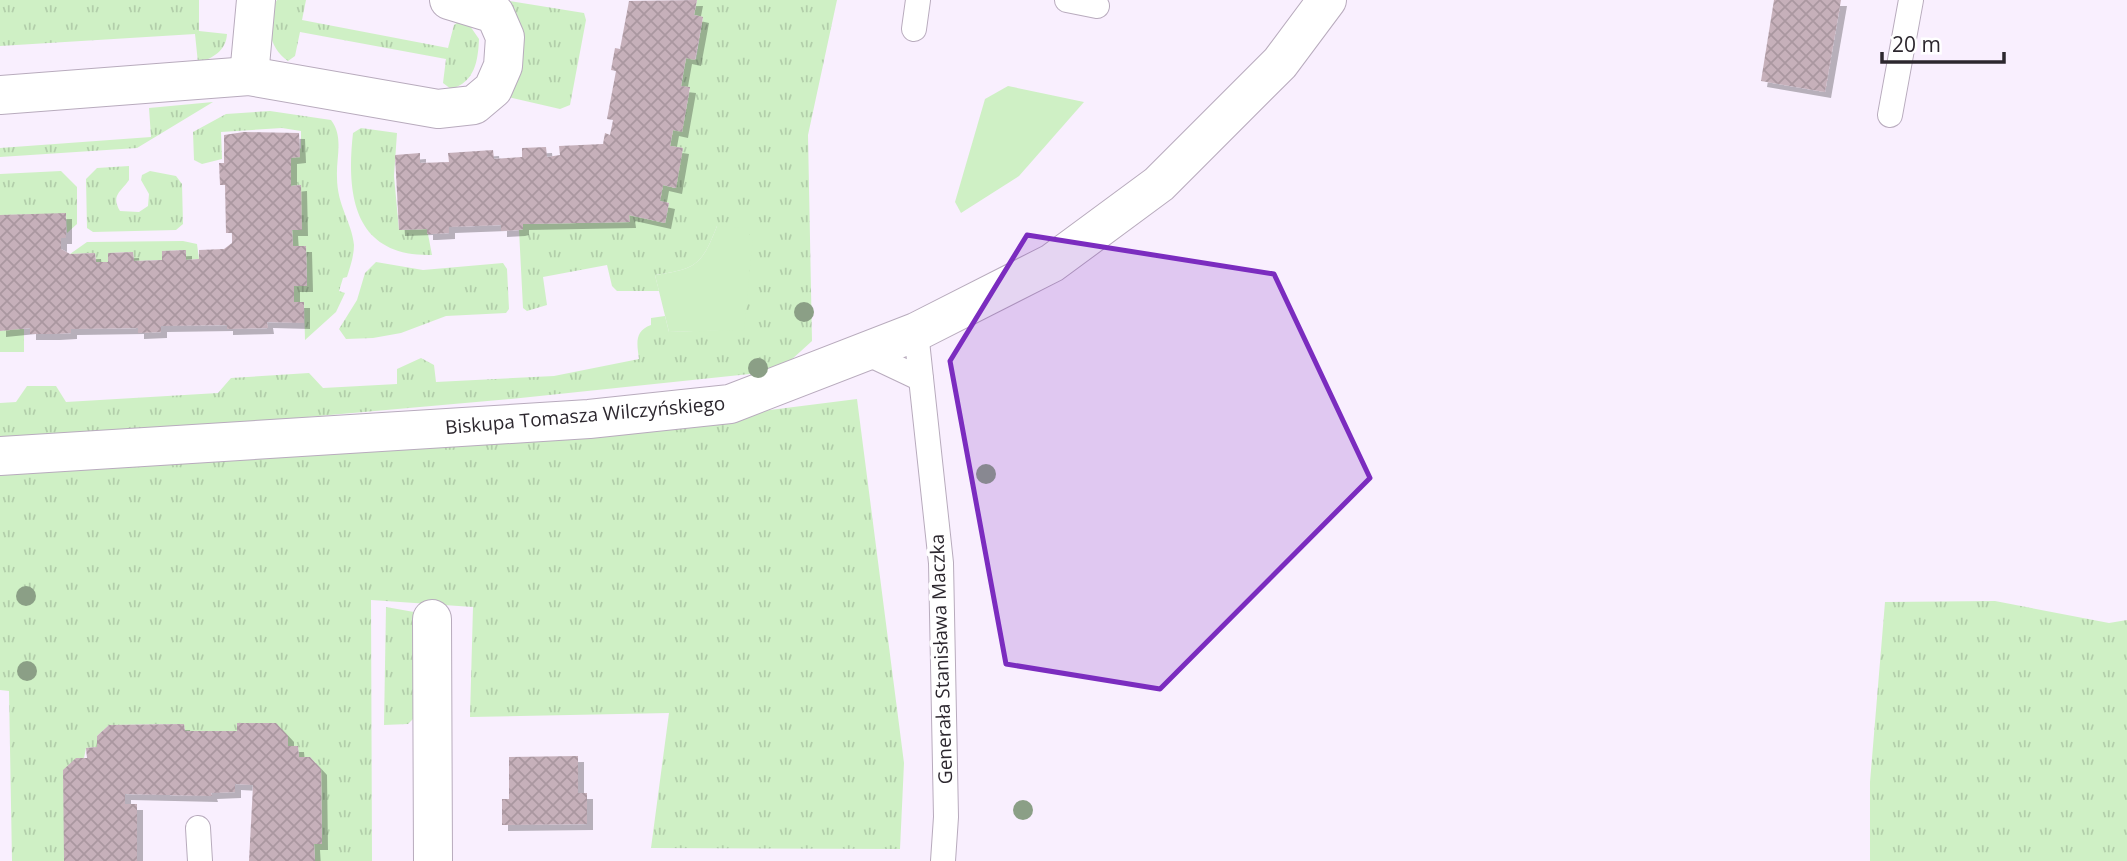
<svg xmlns="http://www.w3.org/2000/svg" width="2127" height="861" viewBox="0 0 2127 861" font-family="'Open Sans',sans-serif">
  <style>
    .grass { fill: url(#grass-tufts) }
    .green { fill: #cff0c5 }
    .building { fill: url(#building-cross-hatch); filter: url(#shadow) }
    .lines { fill: none; stroke-linecap: round; stroke-linejoin: round }
    .lane-casing { stroke: #b8abbd; stroke-width: 26 }
    .street-casing { stroke: #b8abbd; stroke-width: 40 }
    .lane { stroke: #fff; stroke-width: 24 }
    .street { stroke: #fff; stroke-width: 38 }
    .tree { fill: #8b9f86 }
    .marked { fill: #7b2cbf; fill-opacity: 0.2; stroke: #7b2cbf; stroke-width: 5; stroke-linejoin: round }
    .labels { text-anchor: middle; stroke-width: 7; stroke-linejoin: round; paint-order: stroke }
    .street-label { font-size: 19px; fill: #2c272e; stroke: #fff }
  </style>
  <defs>
    <pattern id="grass-tufts" width="24" height="20" patternUnits="userSpaceOnUse" patternTransform="scale(1.75)"><rect width="24" height="20" fill="#cff0c5"/><path d="M3 7l-1-3M5 7V3M7 7l1-3M15 17l-1-3M17 17v-4M19 17l1-3" fill="none" stroke="#b2ceaa"/></pattern>
    <pattern id="building-cross-hatch" width="8" height="8" patternUnits="userSpaceOnUse" patternTransform="scale(1.75)"><rect width="8" height="8" fill="#c6b0ba"/><path d="M0 0l8 8M0 8l8-8" fill="none" stroke="#aa97a0"/></pattern>
    <filter id="shadow"><feDropShadow dx="6" dy="6" stdDeviation="0" flood-color="#0004"/></filter>
  </defs>
  <rect width="100%" height="100%" fill="#f9effe"/>
  <!-- grass -->
  <g class="grass">
    <path d="M0,0H199V31L227,34C226,51 213,58 198,63L195,34L0,46Z"/>
    <path d="M277,0H306L302,20L448,48L454,25L461,20L470,26L479,39C478,61 475,82 451,89L443,83L446,59L300,32L295,56L288,61C268,47 264,20 277,0Z"/>
    <path d="M503,0L584,13L586,20L570,105L560,109L504,96Z"/>
    <path d="M697,0H837L808,135L812,341L779,371L511,399L0,444V403L16,402L27,386H56L66,402L218,393L231,378L309,373L323,388L397,384V369L421,358L434,365L436,382L554,376L639,359C637,344 634,331 651,325V318L665,316L669,332L744,329L717,226C702,265 696,269 655,275L659,291H617L612,286L607,265L543,277L547,305L527,311L523,308L519,230L523,229V224L629,222V215L665,223L669,203L660,201L663,185L675,188L683,148L670,146L673,130L682,131L690,88L681,86L686,58L696,59L703,17L694,15Z"/>
    <path d="M213,102L137,148L0,157V148L151,137L149,108Z"/>
    <path d="M270,111L331,120C344,137 336,157 337,177C337,206 352,222 354,245C354,256 350,267 347,277L343,278L339,291L345,293L336,312L305,340L304,302H294V286L307,285L306,246H293L292,230L300,185L291,186V158L301,148V131L282,128L221,132L222,159L202,164L194,160L193,132L226,114Z"/>
    <path d="M361,128L397,133L394,176L399,230L427,229L432,255C354,257 346,196 353,133Z"/>
    <path d="M129,166V180C120,193 111,195 120,211L139,212L148,206L149,194L141,180L142,175L150,171L176,176L182,184L183,224L176,230L93,232L87,228L86,179L97,168Z"/>
    <path d="M61,171L77,187V224L67,233L66,214L0,215V174Z"/>
    <path d="M183,241L197,244L199,259L186,260V250L162,251V260L134,261L133,252L108,253V262H96L95,253L70,254L87,242Z"/>
    <path d="M376,262L423,270L503,263L507,269L509,309L506,313L446,316L401,333L373,338L346,339L339,329L357,300L365,273Z"/>
    <path d="M14,329H24V352H0V331Z"/>
    <path d="M857,399L904,763L900,849L651,848L669,713L470,717L473,607L371,600L372,861H315L314,844H322L321,769L310,757H299L298,746H288L287,736L275,723H237V731H185L184,724L109,725L97,736V747L86,748L64,861H12L9,691L0,690V466L715,417Z"/>
    <path d="M1995,601L2109,623L2127,620V861H1870V782L1885,602Z"/>
    <path d="M386,607L414,612V718L408,724L384,725Z"/>
  </g>
  <!-- green -->
  <g class="green">
    <path d="M1008,86L1084,102L1019,176L961,213L955,202L985,99Z"/>
    <path d="M717,226L743,228L753,238L744,330L669,332L655,275C696,269 702,265 717,226Z"/>
  </g>
  <!-- building -->
  <g class="building">
    <path d="M697,0L694,15L703,17L695,60L686,58L681,86L690,87L682,132L673,130L670,146L683,148L676,188L663,185L660,201L669,203L665,223L629,215L630,222L523,224V229L519,230L501,231V225L449,227V233L431,234H427V229L399,230L395,155L420,153V163L449,162L448,153L493,150L494,159L522,157V148L546,147L547,157L560,155L559,146L603,144L605,133L610,135L613,120L607,119L616,71L611,70L615,48L620,49L629,1Z"/>
    <path d="M1774,0H1841L1825,92L1761,81Z"/>
    <path d="M244,132L299,133L300,157L291,158V186L301,185L302,230H292L293,246H306L307,286H294V302H304V323L267,322L268,328L227,329V325L161,326V332L138,333V328L71,329V333L54,334H30V328L0,331V215L66,213V238H61V249L70,254L95,253L96,262H108V253L133,252L134,261L162,260V251L186,250V260L199,259V250L224,249L232,243V233H226L225,185H220L219,163H224V135Z"/>
    <path d="M237,723H276L288,736V746H298L299,757H310L321,769L322,844H314L315,861H249L253,785L235,784V792L211,793L212,796L125,794V804H137V861H64L63,770L76,758H87L86,748L97,747V736L109,725L184,724L185,731H237Z"/>
    <path d="M578,756V793H587V824L502,825V799H509V757Z"/>
  </g>
  <g class="lines">
    <defs>
      <g id="lane">
        <path d="M1067,0L1097,6"/>
        <path d="M914,29L918,0"/>
        <path d="M1890,115L1911,0"/>
        <path d="M916,332L941,563L946,817L943,861"/>
        <path d="M866,353L921,379"/>
        <path d="M198,828L200,861"/>
      </g>
      <g id="street">
        <path d="M249,76L256,0"/>
        <path d="M0,95L249,76L438,109L474,105L493,89L503,66L505,37L495,14L449,0"/>
        <path d="M0,456L589,419L730,404L916,332L1052,263L1159,184L1280,63L1327,0"/>
        <path d="M432,619L433,861"/>
      </g>
    </defs>
    <!-- lane casing -->
    <use href="#lane" class="lane-casing"/>
    <!-- street casing -->
    <use href="#street" class="street-casing"/>
    <!-- lane -->
    <use href="#lane" class="lane"/>
    <!-- street -->
    <use href="#street" class="street"/>
  </g>
  <!-- trees -->
  <g class="tree">
    <circle cx="804" cy="312" r="10"/>
    <circle cx="758" cy="368" r="10"/>
    <circle cx="986" cy="474" r="10"/>
    <circle cx="26" cy="596" r="10"/>
    <circle cx="27" cy="671" r="10"/>
    <circle cx="1023" cy="810" r="10"/>
  </g>
  <!-- marked area -->
  <path class="marked" d="M1027,235L1274,274L1370,478L1160,689L1006,664L950,361Z"/>
  <g class="labels">
    <!-- street labels -->
    <g class="street-label">
      <text transform="translate(585 415) rotate(-5)" y="7">Biskupa Tomasza Wilczyńskiego</text>
      <text transform="translate(941 659) rotate(-92)" y="7">Generała Stanisława Maczka</text>
    </g>
  </g>
  <!-- scale -->
  <path d="M1882 52v10h122v-10" fill="none" stroke="#2c272e" stroke-width="3.5"/>
  <text x="1892" y="52" font-size="21" fill="#2c272e" stroke="#ffffff" stroke-width="5" paint-order="stroke">20 m</text>
</svg>
